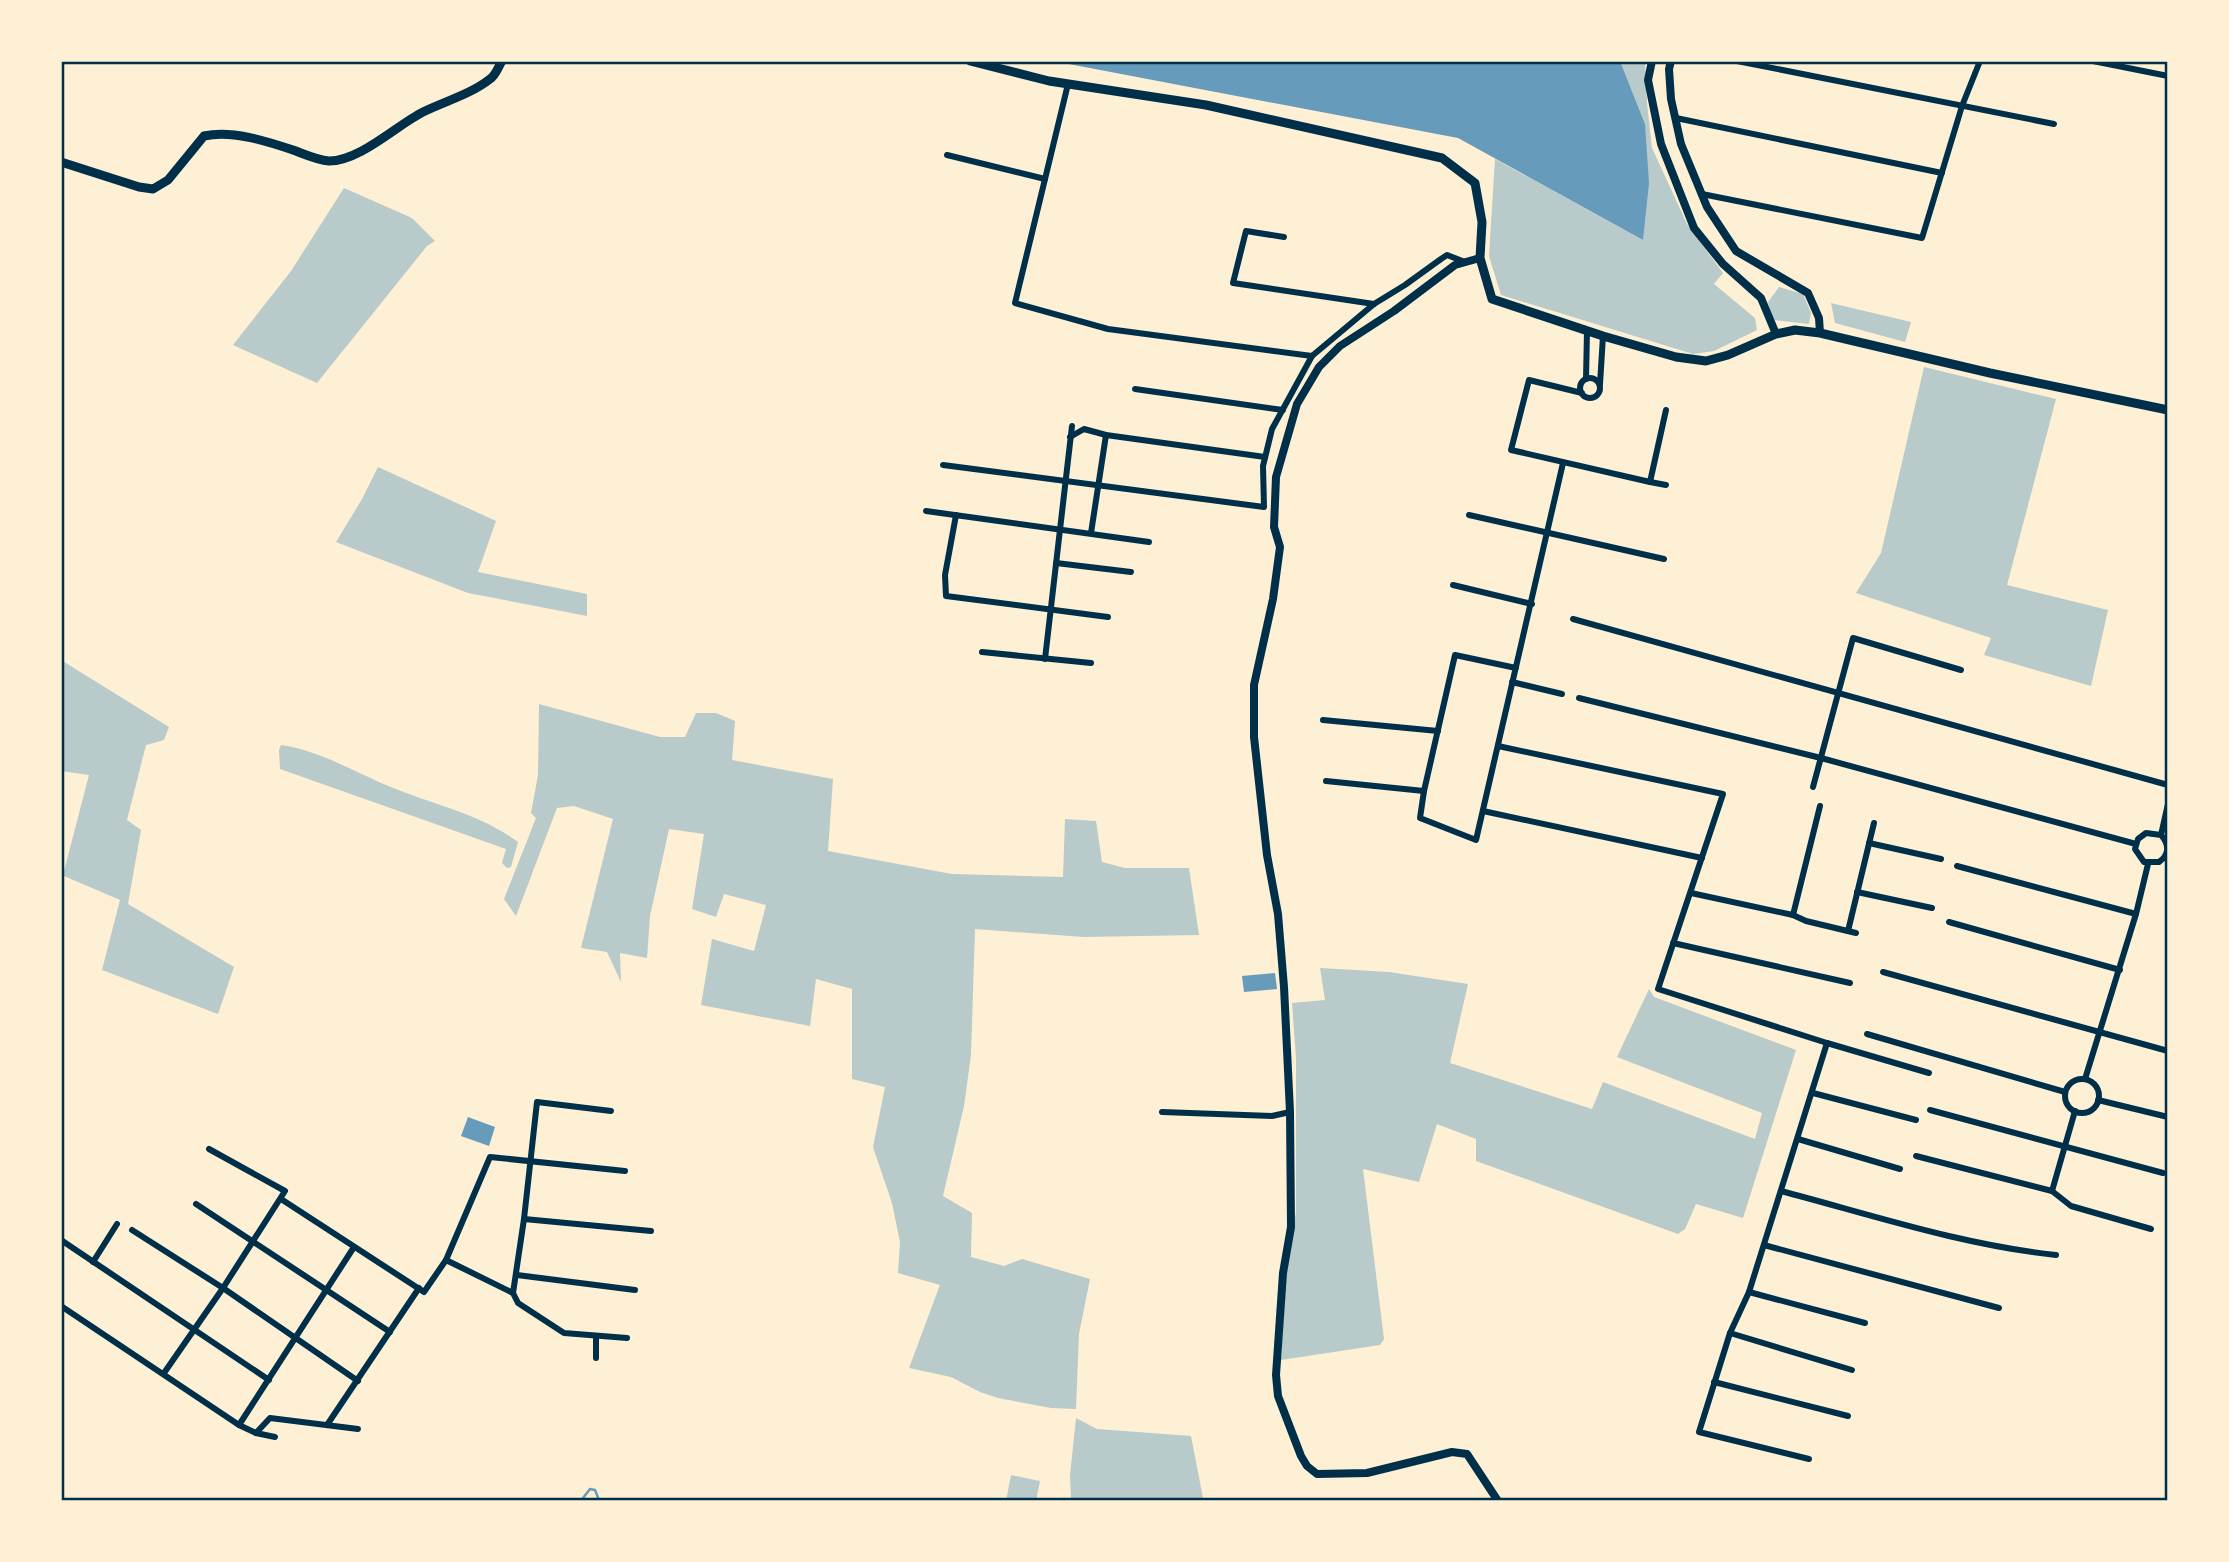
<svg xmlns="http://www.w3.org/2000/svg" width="2229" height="1562" viewBox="0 0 2229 1562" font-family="'Varela Round',sans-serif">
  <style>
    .green { fill: #b9caca }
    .water { fill: #669bbc }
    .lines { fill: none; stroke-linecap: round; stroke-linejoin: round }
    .stream { stroke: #669bbc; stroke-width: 2.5 }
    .minor { stroke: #003049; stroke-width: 6 }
    .tertiary { stroke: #003049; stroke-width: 8 }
    .secondary { stroke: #003049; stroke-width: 9 }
    .neatline { fill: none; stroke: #003049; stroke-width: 2.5 }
  </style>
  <rect width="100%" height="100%" fill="#fdf0d5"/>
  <!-- green -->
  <g class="green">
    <path d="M1620,61H1645L1647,103L1652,148L1687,224L1723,273L1714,284L1755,318L1757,330L1714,351L1693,354L1501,295L1489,256L1495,159L1643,240L1645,124Z"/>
    <path d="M344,188L412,218L435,241L427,246L317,383L233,345L291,271Z"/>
    <path d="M1779,287L1803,294L1811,313L1809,324L1773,320L1768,302Z"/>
    <path d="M1831,303L1911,322L1905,342L1835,323Z"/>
    <path d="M1924,367L2056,399L2007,585L2108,610L2091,686L1984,655L1991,638L1856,593L1881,553Z"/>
    <path d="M378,467L496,521L478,572L587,594V616L468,593L336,542L362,499Z"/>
    <path d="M61,660L169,727L164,740L146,745L127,820L141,830L128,904L234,967L218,1014L102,970L120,900L64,876L61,883V875H63L89,775L61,771Z"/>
    <path d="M539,704L660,737H685L696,713H716L735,721L732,760L833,779L828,851L952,874L1063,877L1065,819L1096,821L1102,862L1125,868H1189L1199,935L1084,937L975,929L971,1055L964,1106L943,1196L972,1213L971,1257L1004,1266L1022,1259L1090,1279L1079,1334L1076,1409L1051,1408L998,1398L980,1392L951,1377L909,1368L940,1285L898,1273L900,1242L892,1203L873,1147L885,1087L852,1079V989L816,979L810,1026L701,1005L712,939L754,951L766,905L724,894L716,917L692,909L704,834L669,829L650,916L647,958L620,953L621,982L607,952L581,948L613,819L574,806L557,808L516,916L504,899L536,818L531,813L538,775Z"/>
    <path d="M281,745C322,751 357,774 396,789C440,807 478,813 518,842L511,867L507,868L502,863L506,849L280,769L279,750Z"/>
    <path d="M1320,968L1389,972L1468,984L1450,1063L1592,1109L1603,1082L1755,1139L1762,1113L1617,1057L1649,989L1654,997L1796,1050L1743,1218L1696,1204L1685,1229L1678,1234L1476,1161V1139L1437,1124L1419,1182L1363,1169L1384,1339L1380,1345L1281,1360L1286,1276L1296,1212V1058L1292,1003L1325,1000Z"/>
    <path d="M1076,1418L1097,1429L1191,1436L1203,1498L1223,1501H1071L1070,1475Z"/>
    <path d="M1011,1475L1040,1481L1036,1501H1006Z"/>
  </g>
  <!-- water -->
  <g class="water">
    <path d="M1053,61H1620L1645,124L1649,183L1643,240L1458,138Z"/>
    <path d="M1275,973L1277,989L1244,992L1242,976Z"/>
    <path d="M468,1117L495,1127L489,1146L461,1136Z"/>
  </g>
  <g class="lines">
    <!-- stream -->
    <path class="stream" d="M583,1498L590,1489L595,1490L599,1500L603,1501"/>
    <!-- minor -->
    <g class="minor">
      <path d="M1737,61L2054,124"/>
      <path d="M2093,61L2168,76"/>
      <path d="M1068,84L1015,303L1108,329L1312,356L1374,304L1405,285L1441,259L1447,255L1465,262"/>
      <path d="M1676,118L1942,173"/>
      <path d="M947,155L1045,179"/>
      <path d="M1702,194L1922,238L1962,106L1980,61"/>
      <path d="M1284,237L1246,231L1233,283L1374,304"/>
      <circle cx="1590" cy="388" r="10"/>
      <path d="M1586,379L1587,331"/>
      <path d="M1600,384L1603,336"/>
      <path d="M1135,389L1283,410"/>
      <path d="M1582,393L1529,380L1511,450L1650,482L1666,410"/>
      <path d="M1070,437L1084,429L1106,435L1265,457"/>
      <path d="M943,465L1264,507L1263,466L1272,429L1312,356"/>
      <path d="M1650,482L1666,485"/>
      <path d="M926,511L1149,542"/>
      <path d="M956,515L945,575L946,596L1108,617"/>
      <path d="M1469,515L1664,559"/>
      <path d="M1091,533L1106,435"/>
      <path d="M1056,563L1131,572"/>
      <path d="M1453,585L1532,604"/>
      <path d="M1573,619L2168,785"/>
      <path d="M982,652L1091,663"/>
      <path d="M1045,659L1072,426"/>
      <path d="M1516,668L1455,655L1424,791L1420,818L1476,840L1563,463"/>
      <path d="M1512,682L1562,694"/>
      <path d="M1579,698L1821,758L2136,844"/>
      <path d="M1323,720L1438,731"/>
      <path d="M1498,746L1723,794L1658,989L1827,1043L1929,1073"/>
      <path d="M1326,781L1424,791"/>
      <path d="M1813,787L1853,638L1961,670"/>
      <path d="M1483,811L1702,858"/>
      <path d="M2161,835L2146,833L2138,839L2135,849L2144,862H2159C2169,855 2170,845 2161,835L2168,804"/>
      <path d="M1869,843L1941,859"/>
      <path d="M1957,866L2136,914"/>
      <path d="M1857,892L1932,908"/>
      <path d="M1691,893L1793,915L1806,921L1856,933"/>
      <path d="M1793,915L1820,806"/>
      <path d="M1949,922L2120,970"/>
      <path d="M1848,931L1874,823"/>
      <path d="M1673,943L1850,983"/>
      <path d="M1883,972L2168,1051"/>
      <path d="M1867,1034L2065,1092"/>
      <path d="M2085,1079L2136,914L2148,864"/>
      <circle cx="2082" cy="1096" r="17"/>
      <path d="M1813,1093L1916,1120"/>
      <path d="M2098,1100L2168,1117"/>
      <path d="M1930,1110L2163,1173"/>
      <path d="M1162,1112L1272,1116L1290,1112"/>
      <path d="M1798,1139L1900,1169"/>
      <path d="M1916,1156L2052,1191L2071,1206L2151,1229"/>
      <path d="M1781,1191C1872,1215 1962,1245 2056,1255"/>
      <path d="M2052,1191L2075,1111"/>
      <path d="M281,1199L424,1292L446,1260L490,1157L625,1171"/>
      <path d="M196,1204L390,1332"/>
      <path d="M524,1219L651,1231"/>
      <path d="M132,1230L223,1288L358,1381"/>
      <path d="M61,1240L269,1380"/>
      <path d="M1764,1245L1999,1308"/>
      <path d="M446,1260L513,1293L518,1303L564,1333L627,1338"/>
      <path d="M93,1262L117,1224"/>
      <path d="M517,1275L635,1290"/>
      <path d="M1749,1292L1865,1323"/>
      <path d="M513,1293L524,1219L537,1102L611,1111"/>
      <path d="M61,1306L239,1425L256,1433L275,1437"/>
      <path d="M1730,1333L1852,1370"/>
      <path d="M596,1358V1336"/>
      <path d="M164,1373L223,1288L285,1191L209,1149"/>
      <path d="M1714,1382L1848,1416"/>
      <path d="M239,1425L354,1247"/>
      <path d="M327,1425L419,1288"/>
      <path d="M256,1433L270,1418L358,1429"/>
      <path d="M1809,1459L1699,1432L1730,1333L1749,1292L1827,1043"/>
    </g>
    <!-- tertiary -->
    <g class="tertiary">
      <path d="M1652,61L1648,80L1661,144L1694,228L1723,264L1761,298L1776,334"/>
      <path d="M1671,61L1669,69L1671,99L1681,144L1707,207L1736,251L1808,293L1819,318L1820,333"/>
      <path d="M1480,258L1455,265L1394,311L1340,346L1319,367L1297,404L1276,477L1274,527L1280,547L1273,599L1254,685V737L1267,855L1278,914L1284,987L1290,1112L1291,1227L1283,1273L1276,1375L1278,1396L1301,1456L1307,1466L1317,1474L1367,1473L1452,1452L1467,1454L1498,1501"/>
    </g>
    <!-- secondary -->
    <g class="secondary">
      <path d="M970,61L1049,81L1206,105L1442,158L1475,183L1482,222L1480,258L1492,299L1603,336L1676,357L1706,361L1728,355L1776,334L1795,330L1820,333L1990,373L2168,410"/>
      <path d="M61,162L139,187L153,189L168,180L204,136C232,130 266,141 293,150C304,154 317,160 329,161C360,161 397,125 423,112C446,101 471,94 490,79C496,75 498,67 502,61"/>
    </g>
  </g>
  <!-- border -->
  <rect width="2229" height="1562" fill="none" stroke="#fdf0d5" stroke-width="126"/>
  <rect x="63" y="63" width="2103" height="1436" class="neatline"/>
</svg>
